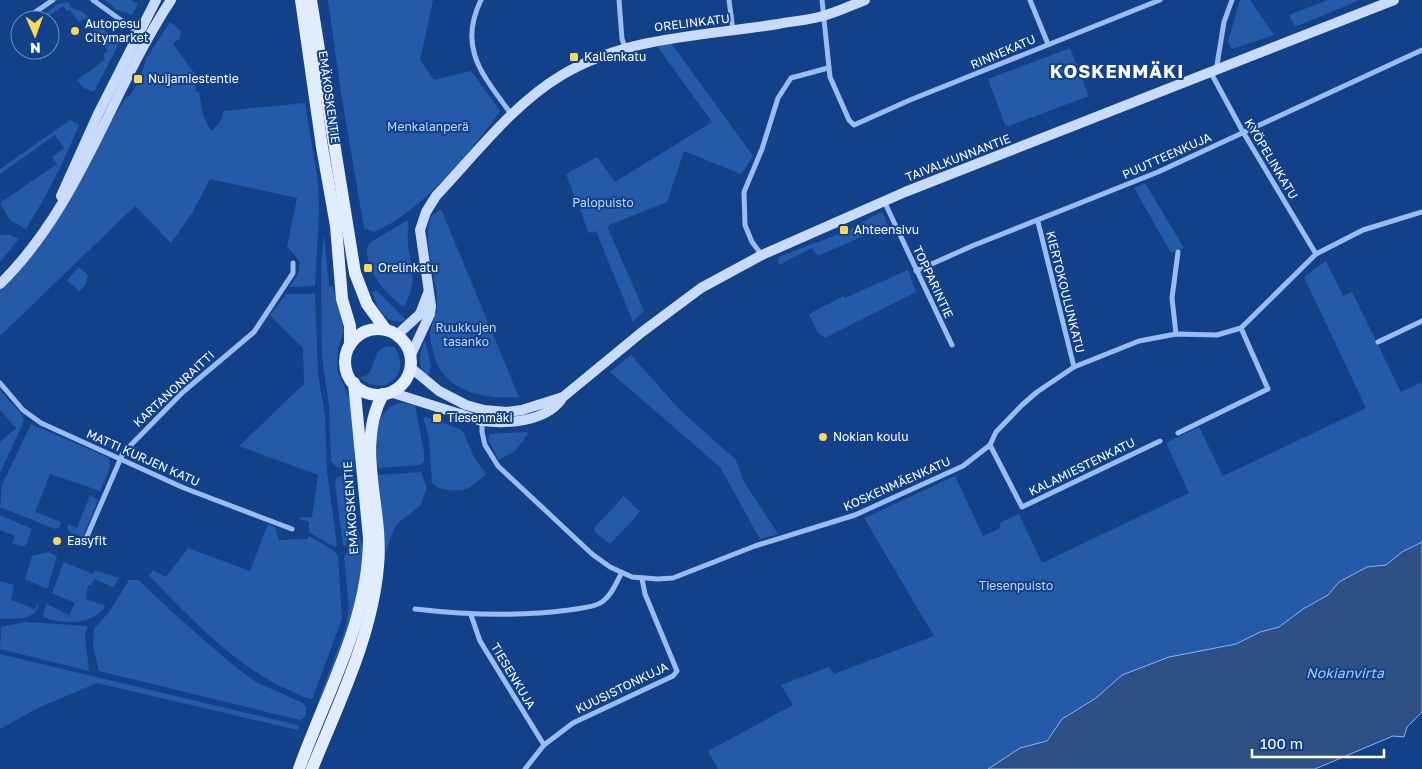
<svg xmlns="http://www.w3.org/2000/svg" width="1422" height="769" viewBox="0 0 1422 769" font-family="'Golos Text',sans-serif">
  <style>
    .green { fill: #255aa8 }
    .water { fill: #2e5085; stroke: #8bb6f3 }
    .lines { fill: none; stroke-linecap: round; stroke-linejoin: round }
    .street { stroke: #9abcf0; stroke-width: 5 }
    .secondary { stroke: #c8dbfb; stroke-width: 10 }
    .primary { stroke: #e2ecff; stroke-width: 12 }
    .poi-dot { fill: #ffd758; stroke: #134189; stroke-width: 2 }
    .labels { text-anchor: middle; stroke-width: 4; stroke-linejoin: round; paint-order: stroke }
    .street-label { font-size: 12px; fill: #fff; stroke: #134189 }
    .poi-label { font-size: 12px; fill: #fff; stroke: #134189; text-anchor: start }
    .park-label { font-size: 12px; fill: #c0d8fb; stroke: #134189 }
    .water-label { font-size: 14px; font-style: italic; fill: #a5c7f7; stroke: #134189 }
    .district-label { font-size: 18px; font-weight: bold; letter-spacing: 1px; fill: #fff; stroke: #134189 }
  </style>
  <rect width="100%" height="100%" fill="#134189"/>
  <!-- green -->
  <g class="green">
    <path d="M105,0H131L138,4L132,15L117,10Z"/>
    <path d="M328,0H433L420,60L434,80L471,71L500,111C472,151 420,213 374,232L364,228L341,93Z"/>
    <path d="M1240,0H1250L1274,35L1232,49L1228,42Z"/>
    <path d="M1328,0H1360L1295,27L1289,15Z"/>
    <path d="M69,2L70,7L83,12L117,41L118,45L94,92L84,88L77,80L105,60L103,55L108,51L84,18L79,22L70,10L67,11L63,6L43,20H37L58,4Z"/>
    <path d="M170,22L181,31L180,38L173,44L195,74L196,92H199L203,115L211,131L219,124L224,111L305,103L318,182L319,212L315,286L289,287C302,271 305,262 287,247L297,198L210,179L192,213L171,243L135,206L0,336V289L19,269L127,96H130L140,79L146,59Z"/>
    <path d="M671,43L753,156L741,174L684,151L667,202L607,226L644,311L633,322L596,231L589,233L566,174L597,157L615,182L712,122L657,46Z"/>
    <path d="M1070,48L1089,96L1006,127L988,79Z"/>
    <path d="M70,120L79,125C64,162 47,195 26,229L10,220L0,203L57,164L52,157L64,148L55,135L0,174V169Z"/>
    <path d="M1145,183L1184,248L1171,253L1134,188Z"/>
    <path d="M441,209L519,397C483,400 441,391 433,351C432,345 429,337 430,333C432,321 438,312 437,299C436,270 422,246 431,216Z"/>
    <path d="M879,213H883L888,225L818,256L812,248L779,265L778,260L781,256L847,231Z"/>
    <path d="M408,220C408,231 407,242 409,252C413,275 416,283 405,305L402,306C386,293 360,266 369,243Z"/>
    <path d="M324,234L329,286L333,287L344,331L338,349L337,370L350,399L353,413L355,470L336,467L331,461L329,406L322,357L321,268Z"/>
    <path d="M0,235H9L19,239L0,262Z"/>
    <path d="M1326,261L1343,296L1352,292L1401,392L1422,382V542L1402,552L1386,565L1367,567L1339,582L1328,595L1303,609L1279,627L1260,632L1236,644L1122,675L1096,698L1062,719L1047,741L1020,748L988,769H718L708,751L793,705L781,685L829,667L834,674L934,636L864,518L955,476L983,536L999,529L1001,522L1019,514L1042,563L1189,493L1166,443L1199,427L1223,476L1366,408L1304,277Z"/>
    <path d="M79,267L88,275L85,286L79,291L67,280Z"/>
    <path d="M908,270L916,292L825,338L818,333L809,314L844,296L845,298Z"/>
    <path d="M377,291L406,320C386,327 378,309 372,292Z"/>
    <path d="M286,294H315L318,373L325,416L327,472L337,545L335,547L309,532V522L298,518L312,517L318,475L239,446L304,384L303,348L270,315Z"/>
    <path d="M425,340L431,366L428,377C416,365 419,354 425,340Z"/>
    <path d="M387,346L394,347C413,372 386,399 360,378L369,374L378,351Z"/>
    <path d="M631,355L680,410L736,460L744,482L778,534L760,539L720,467L610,372Z"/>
    <path d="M0,390L22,415L24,421L0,473V442L16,428L0,410Z"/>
    <path d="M400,403L415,405L424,452V462L420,465L378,468C376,444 371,411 400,403Z"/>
    <path d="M426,417L462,430L475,459L486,474C480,479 474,486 466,489C457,492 439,491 432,483L429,437L423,418Z"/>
    <path d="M31,424L109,458L110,467L100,491L50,474L35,512L61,522L59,528L55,529L0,507L2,485Z"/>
    <path d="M526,432L528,434L515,451L499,460L488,439L490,434Z"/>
    <path d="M421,472L427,488L420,506L398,523L393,531L386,552L378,475Z"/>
    <path d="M355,475V506H351L354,528L345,546L343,545L335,484L336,478L340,476Z"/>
    <path d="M90,495L98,500L83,537L69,532L67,524L77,528Z"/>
    <path d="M624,496L640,512L610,544L595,532V527Z"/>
    <path d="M0,515L32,529L25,547L12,543L15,536L0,530Z"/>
    <path d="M268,524L275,527L279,540L307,539L309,536L333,550L338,556L342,619L312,699C304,698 295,693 287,689C232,664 191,618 149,576L153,570L166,577L188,548L250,571Z"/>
    <path d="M358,530L364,552L353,619L314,723L313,716L345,629L349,609L344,557L355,539Z"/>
    <path d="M48,552L57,556L48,587L45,588L25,579L32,556Z"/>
    <path d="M64,562L93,574L95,570L119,578L113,587L94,579L91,586L88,585L86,599L104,605L105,607C93,625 62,625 44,617L43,614L47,604L69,615L75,603L52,593Z"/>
    <path d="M129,580H139L173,613L233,665L256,682L303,703L307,709L304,718L300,720L99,671L93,647L94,629L110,611Z"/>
    <path d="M0,581L14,585L11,600L35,609L37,605H39L35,613L25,618L0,619Z"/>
    <path d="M25,622L88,626L85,636L89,671L0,649L1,627Z"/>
    <path d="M0,654L297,725L299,728L298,730L97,683L38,708L0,729Z"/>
  </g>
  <!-- water -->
  <path class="water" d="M1422,542V712L1407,727L1404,737L1393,736L1315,769H988L1020,748L1047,741L1062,719L1096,698L1122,675L1169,657L1236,644L1260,632L1279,627L1303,609L1328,595L1339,582L1367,567L1386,565L1402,552Z"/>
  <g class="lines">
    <!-- street -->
    <g class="street">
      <path d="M93,0L140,34"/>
      <path d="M481,0C457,49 484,76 511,114"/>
      <path d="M619,0L622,39L625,47"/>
      <path d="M729,0L733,31"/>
      <path d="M822,0L830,77L849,120L854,125L910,100L1160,0"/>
      <path d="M1030,0L1048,44"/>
      <path d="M25,19L53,0"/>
      <path d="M1216,71L1224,22L1232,0"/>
      <path d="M1211,73L1243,132L1316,254"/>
      <path d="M884,201L952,345"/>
      <path d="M1038,222L1074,367"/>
      <path d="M762,255L752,242L745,225L744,192L762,149L778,98L791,78L828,68"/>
      <path d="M916,271L972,246L1158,172L1422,50"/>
      <path d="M1176,334L1172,298L1178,252"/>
      <path d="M1378,342L1422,321"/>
      <path d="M0,383L23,410L41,423L184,488L292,529"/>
      <path d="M482,420V432L485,445L498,466L592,554L610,567L632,577L658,579L673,578L755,546L855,515L963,466L990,445L996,432L1022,405L1037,392L1074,367L1139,341L1176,334L1217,335L1241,328L1316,254L1363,230L1422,212"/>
      <path d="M1178,433L1268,389L1241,328"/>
      <path d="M990,445L1022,507L1160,441"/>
      <path d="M85,541L123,453L183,392L254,332L293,273V263"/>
      <path d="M415,609C467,615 517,617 569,610C580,608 593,608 602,602C612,595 616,583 621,574"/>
      <path d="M471,615L480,641L544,745"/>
      <path d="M525,769L544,745L573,723L673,676L677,671L645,594L642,579"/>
    </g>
    <!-- secondary -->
    <g class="secondary">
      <path d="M61,196L98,114L156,0"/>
      <path d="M0,284C80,206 111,91 171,0"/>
      <path d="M397,335L420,314L428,293"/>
      <path d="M410,357L430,314L431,306L420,230L426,212L436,196C474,156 513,104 562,75C628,36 704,36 778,24C793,21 809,20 823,16C837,12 852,5 865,0"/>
      <path d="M410,367L439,391L466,405L484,410L507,412L522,410L563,397L642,332L701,288L762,255L905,192L1394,0"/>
      <path d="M390,392L482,421C508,424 544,422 561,400"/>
    </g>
    <!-- primary -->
    <g class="primary">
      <path d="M301,0L322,147L336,226L342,299L350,326V345"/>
      <path d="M311,0L355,273L367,304L386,330"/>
      <circle cx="378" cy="362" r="33"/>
      <path d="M299,769C326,693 369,621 369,538L354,383"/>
      <path d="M312,769C338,704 372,637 378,566C384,509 354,447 383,394"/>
    </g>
  </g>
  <!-- markers -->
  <g class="poi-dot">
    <circle cx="75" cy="31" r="5"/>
    <rect x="569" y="52" width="10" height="10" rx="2.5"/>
    <rect x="133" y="74" width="10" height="10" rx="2.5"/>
    <rect x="839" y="225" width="10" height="10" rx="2.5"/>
    <rect x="363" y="263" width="10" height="10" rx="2.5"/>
    <rect x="432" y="413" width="10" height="10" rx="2.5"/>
    <circle cx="823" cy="437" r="5"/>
    <circle cx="57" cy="541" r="5"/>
  </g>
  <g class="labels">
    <!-- street labels -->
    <g class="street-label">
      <text transform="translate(692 23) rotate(-7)" y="4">ORELINKATU</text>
      <text transform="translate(1003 52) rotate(-23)" y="4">RINNEKATU</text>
      <text transform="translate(329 97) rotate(82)" y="4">EMÄKOSKENTIE</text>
      <text transform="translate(1167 156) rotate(-24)" y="4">PUUTTEENKUJA</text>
      <text transform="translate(958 158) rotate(-21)" y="4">TAIVALKUNNANTIE</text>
      <text transform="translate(1271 159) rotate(59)" y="4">KYÖPELINKATU</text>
      <text transform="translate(933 282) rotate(65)" y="4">TOPPARINTIE</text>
      <text transform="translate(1065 292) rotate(76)" y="4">KIERTOKOULUNKATU</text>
      <text transform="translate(174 389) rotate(-43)" y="4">KARTANONRAITTI</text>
      <text transform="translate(143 458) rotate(24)" y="4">MATTI KURJEN KATU</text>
      <text transform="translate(1082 467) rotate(-26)" y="4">KALAMIESTENKATU</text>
      <text transform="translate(897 484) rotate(-24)" y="4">KOSKENMÄENKATU</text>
      <text transform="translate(351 508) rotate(-94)" y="4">EMÄKOSKENTIE</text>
      <text transform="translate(513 676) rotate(59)" y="4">TIESENKUJA</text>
      <text transform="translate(622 688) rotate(-26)" y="4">KUUSISTONKUJA</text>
    </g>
    <!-- poi labels -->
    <g class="poi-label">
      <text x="85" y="28">Autopesu<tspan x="85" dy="14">Citymarket</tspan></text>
      <text x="584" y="61">Kallenkatu</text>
      <text x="148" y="83">Nuijamiestentie</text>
      <text x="854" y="234">Ahteensivu</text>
      <text x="378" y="272">Orelinkatu</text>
      <text x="447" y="422">Tiesenmäki</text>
      <text x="833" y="441">Nokian koulu</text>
      <text x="67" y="545">Easyfit</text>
    </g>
    <!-- park labels -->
    <g class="park-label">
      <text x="428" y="131">Menkalanperä</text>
      <text x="603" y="207">Palopuisto</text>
      <text x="466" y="332">Ruukkujen<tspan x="466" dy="14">tasanko</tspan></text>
      <text x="1016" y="590">Tiesenpuisto</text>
    </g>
    <!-- water labels -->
    <g class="water-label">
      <text x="1345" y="678">Nokianvirta</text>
    </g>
    <!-- district labels -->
    <g class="district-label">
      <text x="1117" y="78">KOSKENMÄKI</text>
    </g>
  </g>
  <!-- north arrow -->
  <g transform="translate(35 35) rotate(178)"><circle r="24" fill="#134189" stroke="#718db8"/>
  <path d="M0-4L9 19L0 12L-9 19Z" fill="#ffd758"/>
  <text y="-8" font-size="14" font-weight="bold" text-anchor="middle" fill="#ffffff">N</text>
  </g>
  <!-- scale -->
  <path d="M1252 749v8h132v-8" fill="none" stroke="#ffffff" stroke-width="2.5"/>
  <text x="1260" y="749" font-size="15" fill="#ffffff" stroke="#134189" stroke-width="4" paint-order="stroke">100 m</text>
</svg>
